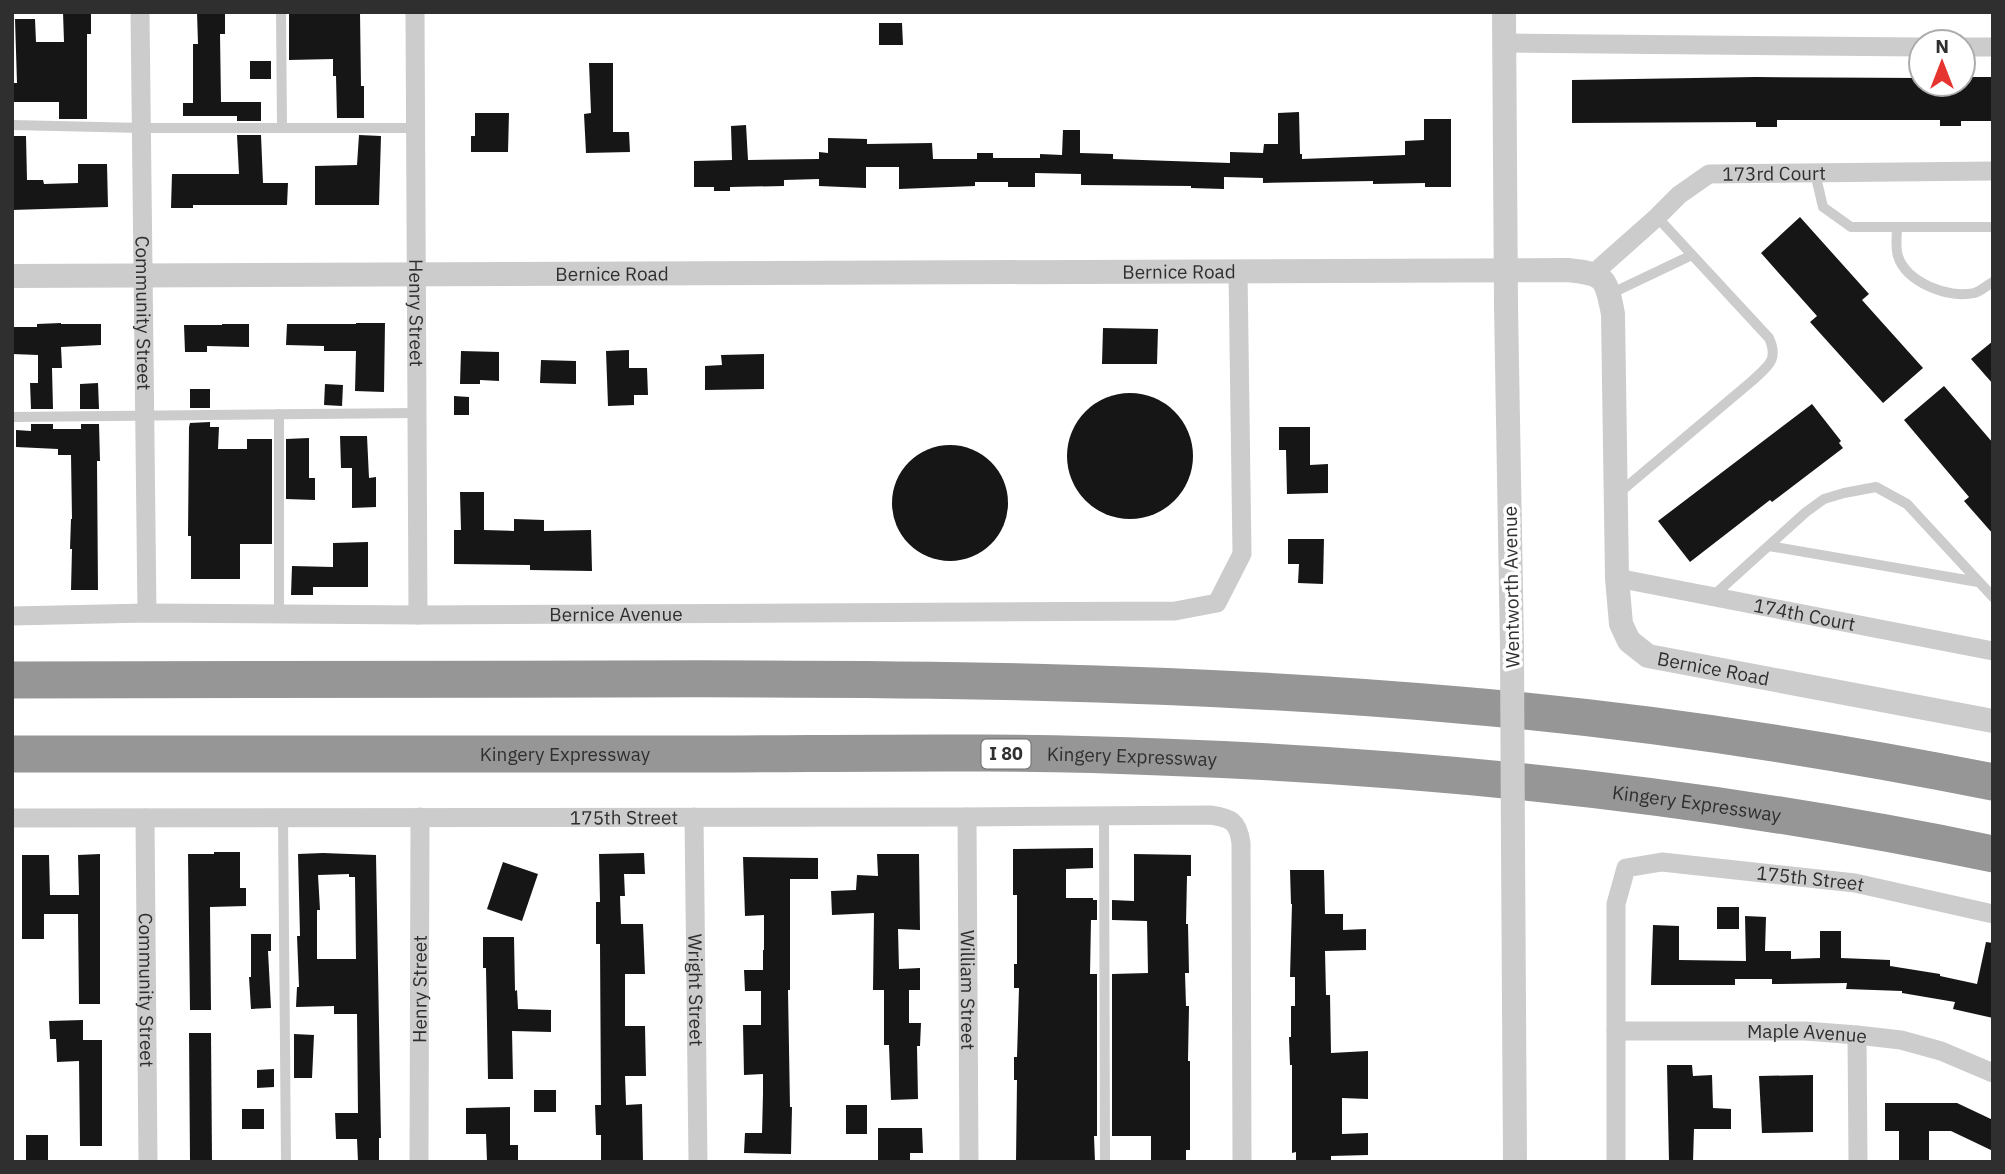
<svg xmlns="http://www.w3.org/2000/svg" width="2005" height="1174" viewBox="0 0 2005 1174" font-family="'IBM Plex Sans',sans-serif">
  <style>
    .building { fill: #161616; fill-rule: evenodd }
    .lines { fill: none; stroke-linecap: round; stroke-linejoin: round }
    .service { stroke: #ccc; stroke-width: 10 }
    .minor { stroke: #ccc; stroke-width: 19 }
    .tertiary { stroke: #ccc; stroke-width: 24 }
    .motorway { stroke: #969696; stroke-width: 37 }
    .tertiary-bridge { stroke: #ccc; stroke-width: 24 }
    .labels { text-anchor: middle; stroke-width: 7; stroke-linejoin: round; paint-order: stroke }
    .shield { fill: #fff; stroke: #6d6d6d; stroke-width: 2 }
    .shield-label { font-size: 18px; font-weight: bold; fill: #2f2f2f }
    .street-label { font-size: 19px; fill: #2f2f2f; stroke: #fff }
  </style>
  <rect width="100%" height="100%" fill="#fff"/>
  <!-- building -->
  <g class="building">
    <path d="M63,12H91V34H87V119H59V102H14V83H17L15,19H35L36,42H64Z"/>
    <path d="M197,12H225V34H220L221,102H261V121H237V116H183V103H193V44H198Z"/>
    <path d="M289,12H360L361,86H364V118H337L336,76H333V59L289,60Z"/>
    <path d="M879,23H902L903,45H879Z"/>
    <rect x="250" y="61" width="21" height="18"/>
    <path d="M589,63H613V132H629L630,152L586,153L584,114L591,113Z"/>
    <path d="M1756,77L1921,78V84H1963V77H1993V121H1961V126H1940V120H1777V127H1756V122L1572,123V80Z"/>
    <path d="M1299,112L1300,154H1302V159L1405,155V141L1424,140V119H1451V187H1425V183L1373,184V181L1263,183V178L1224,177V189L1191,188V186L1081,185V174L1035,173V187H1008V182H975V186L899,189V167H866V188L819,186V179L784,180V186L730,187V191H714V187H694V161L732,160L731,126L746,125L748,160L819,159V152L828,153V138L867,139V144L932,143L933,159H977V153H993V158H1040V154L1062,155L1063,130H1080V153L1113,154V159L1230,163V152L1263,153L1264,144H1278V113Z"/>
    <path d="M475,113H509L508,152H471V136H475Z"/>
    <path d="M237,135H261L263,183H288L287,205H193V208H171L172,174H239Z"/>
    <path d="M359,135L381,136L379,205H315V166L357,165Z"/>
    <path d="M12,136H26L27,180H43L44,184L78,183V164H107L108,207L12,210Z"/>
    <path d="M1800,217L1869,294L1862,300L1923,368L1883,403L1810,322L1817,316L1761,253Z"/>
    <path d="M61,323V324H101V345L61,347L62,368H52L53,409H31L30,383H38V355L12,354V327H37V324Z"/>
    <path d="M356,323H385L384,392L355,391L356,351H324V346L286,345L287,324H356Z"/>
    <path d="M222,324H249V347L207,346V352H185L184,325H222Z"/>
    <path d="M1103,328L1158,329L1157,364H1102Z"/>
    <path d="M1993,341V384L1971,359Z"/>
    <path d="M629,350V368H647L648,395H634V405L608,406L606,351Z"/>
    <path d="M461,351L499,352V381L480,380V384H460Z"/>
    <path d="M764,354V389L705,390V366L722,365L721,355Z"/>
    <path d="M541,360L576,361V384L540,383Z"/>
    <path d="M98,383L99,409H80V384Z"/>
    <path d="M325,384L343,385L342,406L324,405Z"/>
    <path d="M1944,386L1993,443V534L1964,501L1969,497L1904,420Z"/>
    <rect x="190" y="389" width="20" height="19"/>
    <circle cx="1130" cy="456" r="63"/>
    <path d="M454,396L469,397V415H454Z"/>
    <path d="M1812,404L1841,441L1839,443L1843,448L1772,502L1770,500L1690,562L1658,521Z"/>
    <path d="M210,422V427H219L218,449H247V439H272V544H240V579H191V536H188L189,427L190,423Z"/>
    <path d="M31,424H53V429H81V424H99L100,461H97L98,590H71L72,549H70L71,519H72L71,455H58V449L16,447V430L31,431Z"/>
    <path d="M1279,427H1310V465L1328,464V493L1287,494L1286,450H1279Z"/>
    <path d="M340,436H367L369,478L376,477V507L352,508V468H341Z"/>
    <path d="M309,438V478H315V500L286,499V439Z"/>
    <circle cx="950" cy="503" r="58"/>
    <path d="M460,492H484V530L514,531V519L544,520V531L591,530L592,571L530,570V565L454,564V530H461Z"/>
    <path d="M1288,539H1324L1323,584L1298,583L1299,564H1288Z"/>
    <path d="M368,542V587H313V595H291L292,566L333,567V543Z"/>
    <path d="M1093,848V868L1066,869V898H1093V900H1097V920H1091L1090,974H1097V1136H1094L1095,1162H1016L1017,1080H1014V1057H1017L1019,988H1014V964H1017V895H1013V849Z"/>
    <path d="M214,852H240V888H246V906L210,907L211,1010H190L188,854H214Z"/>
    <path d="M323,853L376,855L381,1138H379V1162H358L357,1139H336L335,1113H358L357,1014H334V1006L296,1007L297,987H299L297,936H300L298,854ZM349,874V877H355L356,959H317V910H320L318,875Z"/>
    <path d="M644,853L645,874H624L625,896H620L621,924H643L645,974H625V1026H645L646,1076H625L626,1105L642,1104L643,1162H601V1135H596L595,1105H601L600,944H596V902H600L599,854Z"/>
    <path d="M100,854V1004H79L78,914H44V939H22V855H49L50,895H79L78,855Z"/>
    <path d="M877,854H919L920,930L898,929L899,969L920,968V990H909V1023H921L920,1046H917L918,1099L891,1100L889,1045H884V990H873L874,913L832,915L831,891L856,890L857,875L878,876Z"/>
    <path d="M1134,854L1191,855V876H1187L1186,924H1188L1189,973H1185L1186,1006H1189L1188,1061H1190V1150H1186V1160H1151V1136H1112V974L1148,973L1147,921L1112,920V900L1134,901Z"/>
    <path d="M743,857L818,858V879H790V990H788L790,1107H792L791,1154L744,1153L745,1133H762L763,1094V1074L744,1075L743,1025H761V991H745L744,970H763V950H764V915L745,916Z"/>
    <path d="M503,862L538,874L522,921L487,909Z"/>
    <path d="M1290,870H1324L1325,914H1343V930L1366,929V950L1325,951L1326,995H1330L1331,1053L1368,1051V1099L1342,1098V1134L1368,1133V1155L1331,1156V1162H1296V1152L1292,1153V1065H1290L1289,1037H1291V1006H1295V977H1290L1292,904H1291Z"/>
    <rect x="1717" y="907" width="22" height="22"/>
    <path d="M1745,916L1766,917L1765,951H1791V959L1820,958V931H1841V958L1890,960V966L1940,974V976L1977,984L1986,942L1993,943V1018L1953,1009L1955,1002L1902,993V991L1846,989L1847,983L1772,984V979H1735V985H1651L1653,925L1679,926V960L1746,961Z"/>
    <path d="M251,934H271V951H268L271,1008L251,1009L249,977H251Z"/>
    <path d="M483,937H514L515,991L517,990L518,1009L551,1010V1032L512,1031L513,1079H488L486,968H483Z"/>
    <path d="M83,1020V1040H102V1146H80L79,1061L57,1062L56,1039H50L49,1021Z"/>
    <path d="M189,1033H211L212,1162H190Z"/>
    <path d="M294,1034L314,1035L312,1078H294Z"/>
    <path d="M1667,1065H1692L1693,1076L1712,1075L1713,1108L1731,1109V1129H1694L1693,1162H1669Z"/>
    <path d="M274,1069V1087L257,1088V1070Z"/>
    <path d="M1813,1075V1132L1762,1133L1759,1076Z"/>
    <rect x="534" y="1090" width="22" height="22"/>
    <path d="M1885,1103H1957L1993,1120V1151L1951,1131H1929V1162H1899V1131H1885Z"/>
    <rect x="846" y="1105" width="21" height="29"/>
    <path d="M510,1107V1145H518V1162H487L486,1134H466V1108Z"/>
    <rect x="242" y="1109" width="22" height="20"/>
    <path d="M878,1128H922L923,1153H910V1162H878Z"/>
    <rect x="26" y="1135" width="22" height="27"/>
  </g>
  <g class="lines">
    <!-- service -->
    <g class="service">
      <path d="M281,12L282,128"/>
      <path d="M12,125L142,128H416"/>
      <path d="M1815,173L1823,207L1851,227H1993"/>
      <path d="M1897,228C1897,237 1895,247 1898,256C1906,282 1948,299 1974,293C1980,292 1987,285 1993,282"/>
      <path d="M1610,294L1692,255"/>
      <path d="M279,414V614"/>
      <path d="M12,417L417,413"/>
      <path d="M1619,493L1752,381C1768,366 1779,360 1769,338L1657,217"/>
      <path d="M1769,546L1978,582"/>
      <path d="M1713,596L1806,512L1824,499L1844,493L1876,487L1907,504L1993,597"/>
      <path d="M1104,816L1105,1162"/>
      <path d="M283,817L286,1162"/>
    </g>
    <!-- minor -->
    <g class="minor">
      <path id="s1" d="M140,12L147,613"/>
      <path id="s2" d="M415,12L418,615"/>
      <path d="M1504,43L1921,47"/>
      <path d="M1963,47H1993"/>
      <path id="s3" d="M1594,273L1657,217L1679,195L1709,174L1993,171"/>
      <path id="s4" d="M1617,578L1993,651"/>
      <path id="s5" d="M12,616L147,613L418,615L1175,611L1217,603L1242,554L1238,272"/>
      <path id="s6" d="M694,817L698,1162"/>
      <path id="s7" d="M967,817L969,1162"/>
      <path id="s8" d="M12,818L967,817L1210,815C1231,818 1238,821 1241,843L1242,1162"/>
      <path id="s9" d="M145,818L148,1162"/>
      <path id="s10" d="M1616,1031H1805L1857,1035L1901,1040L1941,1051L1993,1073"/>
      <path d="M1857,1035L1858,1162"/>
      <path id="s11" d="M419,1162L420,817"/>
      <path id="s12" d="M1616,1162V904L1626,868L1662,862L1855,883L1993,914"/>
    </g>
    <!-- tertiary -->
    <g class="tertiary">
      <path d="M1504,12L1506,306L1512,647"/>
      <path id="s13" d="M12,276L1568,270C1605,274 1606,277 1613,314L1617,578L1621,624L1629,641L1648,656L1993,721"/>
      <path d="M1513,846L1515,1162"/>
    </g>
    <!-- motorway -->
    <g class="motorway">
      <path d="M12,680C212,680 412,679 611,679C894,678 1177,680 1459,705C1639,720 1817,747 1993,782"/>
      <path id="s14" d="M12,754C235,754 458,754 681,754C841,754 1001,750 1161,757C1440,767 1719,797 1993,854"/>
    </g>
    <!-- tertiary-bridge -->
    <path class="tertiary-bridge" d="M1512,647L1513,846"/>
  </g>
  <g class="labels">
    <!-- shield labels -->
    <rect class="shield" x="981.5" y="739.5" width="49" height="29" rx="5"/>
    <g class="shield-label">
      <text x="1006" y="760">I 80</text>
    </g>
    <!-- street labels -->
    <g class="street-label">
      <text dy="7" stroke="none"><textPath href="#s3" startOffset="217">173rd Court</textPath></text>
      <text dy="7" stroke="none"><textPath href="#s13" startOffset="1167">Bernice Road</textPath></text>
      <text dy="7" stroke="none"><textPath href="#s13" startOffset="600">Bernice Road</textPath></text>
      <text dy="7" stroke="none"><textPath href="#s1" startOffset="301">Community Street</textPath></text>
      <text dy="7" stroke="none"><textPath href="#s2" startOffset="301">Henry Street</textPath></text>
      <text transform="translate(1511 587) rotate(-91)" y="7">Wentworth Avenue</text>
      <text dy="7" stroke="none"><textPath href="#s5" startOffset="604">Bernice Avenue</textPath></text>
      <text dy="7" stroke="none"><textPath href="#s4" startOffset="191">174th Court</textPath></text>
      <text dy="7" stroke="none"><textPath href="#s13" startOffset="2048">Bernice Road</textPath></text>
      <text dy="7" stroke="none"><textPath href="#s14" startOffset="553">Kingery Expressway</textPath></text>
      <text dy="7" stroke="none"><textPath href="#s14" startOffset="1120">Kingery Expressway</textPath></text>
      <text dy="7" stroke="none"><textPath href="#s14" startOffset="1687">Kingery Expressway</textPath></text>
      <text dy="7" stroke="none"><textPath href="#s8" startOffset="612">175th Street</textPath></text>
      <text dy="7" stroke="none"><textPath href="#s12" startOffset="481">175th Street</textPath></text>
      <text dy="7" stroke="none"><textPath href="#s11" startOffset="173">Henry Street</textPath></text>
      <text dy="7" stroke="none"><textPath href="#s6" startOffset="173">Wright Street</textPath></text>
      <text dy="7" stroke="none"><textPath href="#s7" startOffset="173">William Street</textPath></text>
      <text dy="7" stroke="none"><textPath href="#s9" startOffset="172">Community Street</textPath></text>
      <text dy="7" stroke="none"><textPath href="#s10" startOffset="191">Maple Avenue</textPath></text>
    </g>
  </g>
  <!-- border -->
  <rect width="2005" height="1174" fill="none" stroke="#2f2f2f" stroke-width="28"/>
  <!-- north arrow -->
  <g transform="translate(1942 63)"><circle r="33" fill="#ffffff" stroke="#acacac" stroke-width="2"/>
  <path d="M0-5L12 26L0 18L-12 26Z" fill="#e63430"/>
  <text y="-10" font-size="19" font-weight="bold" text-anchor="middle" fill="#2f2f2f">N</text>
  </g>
</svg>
